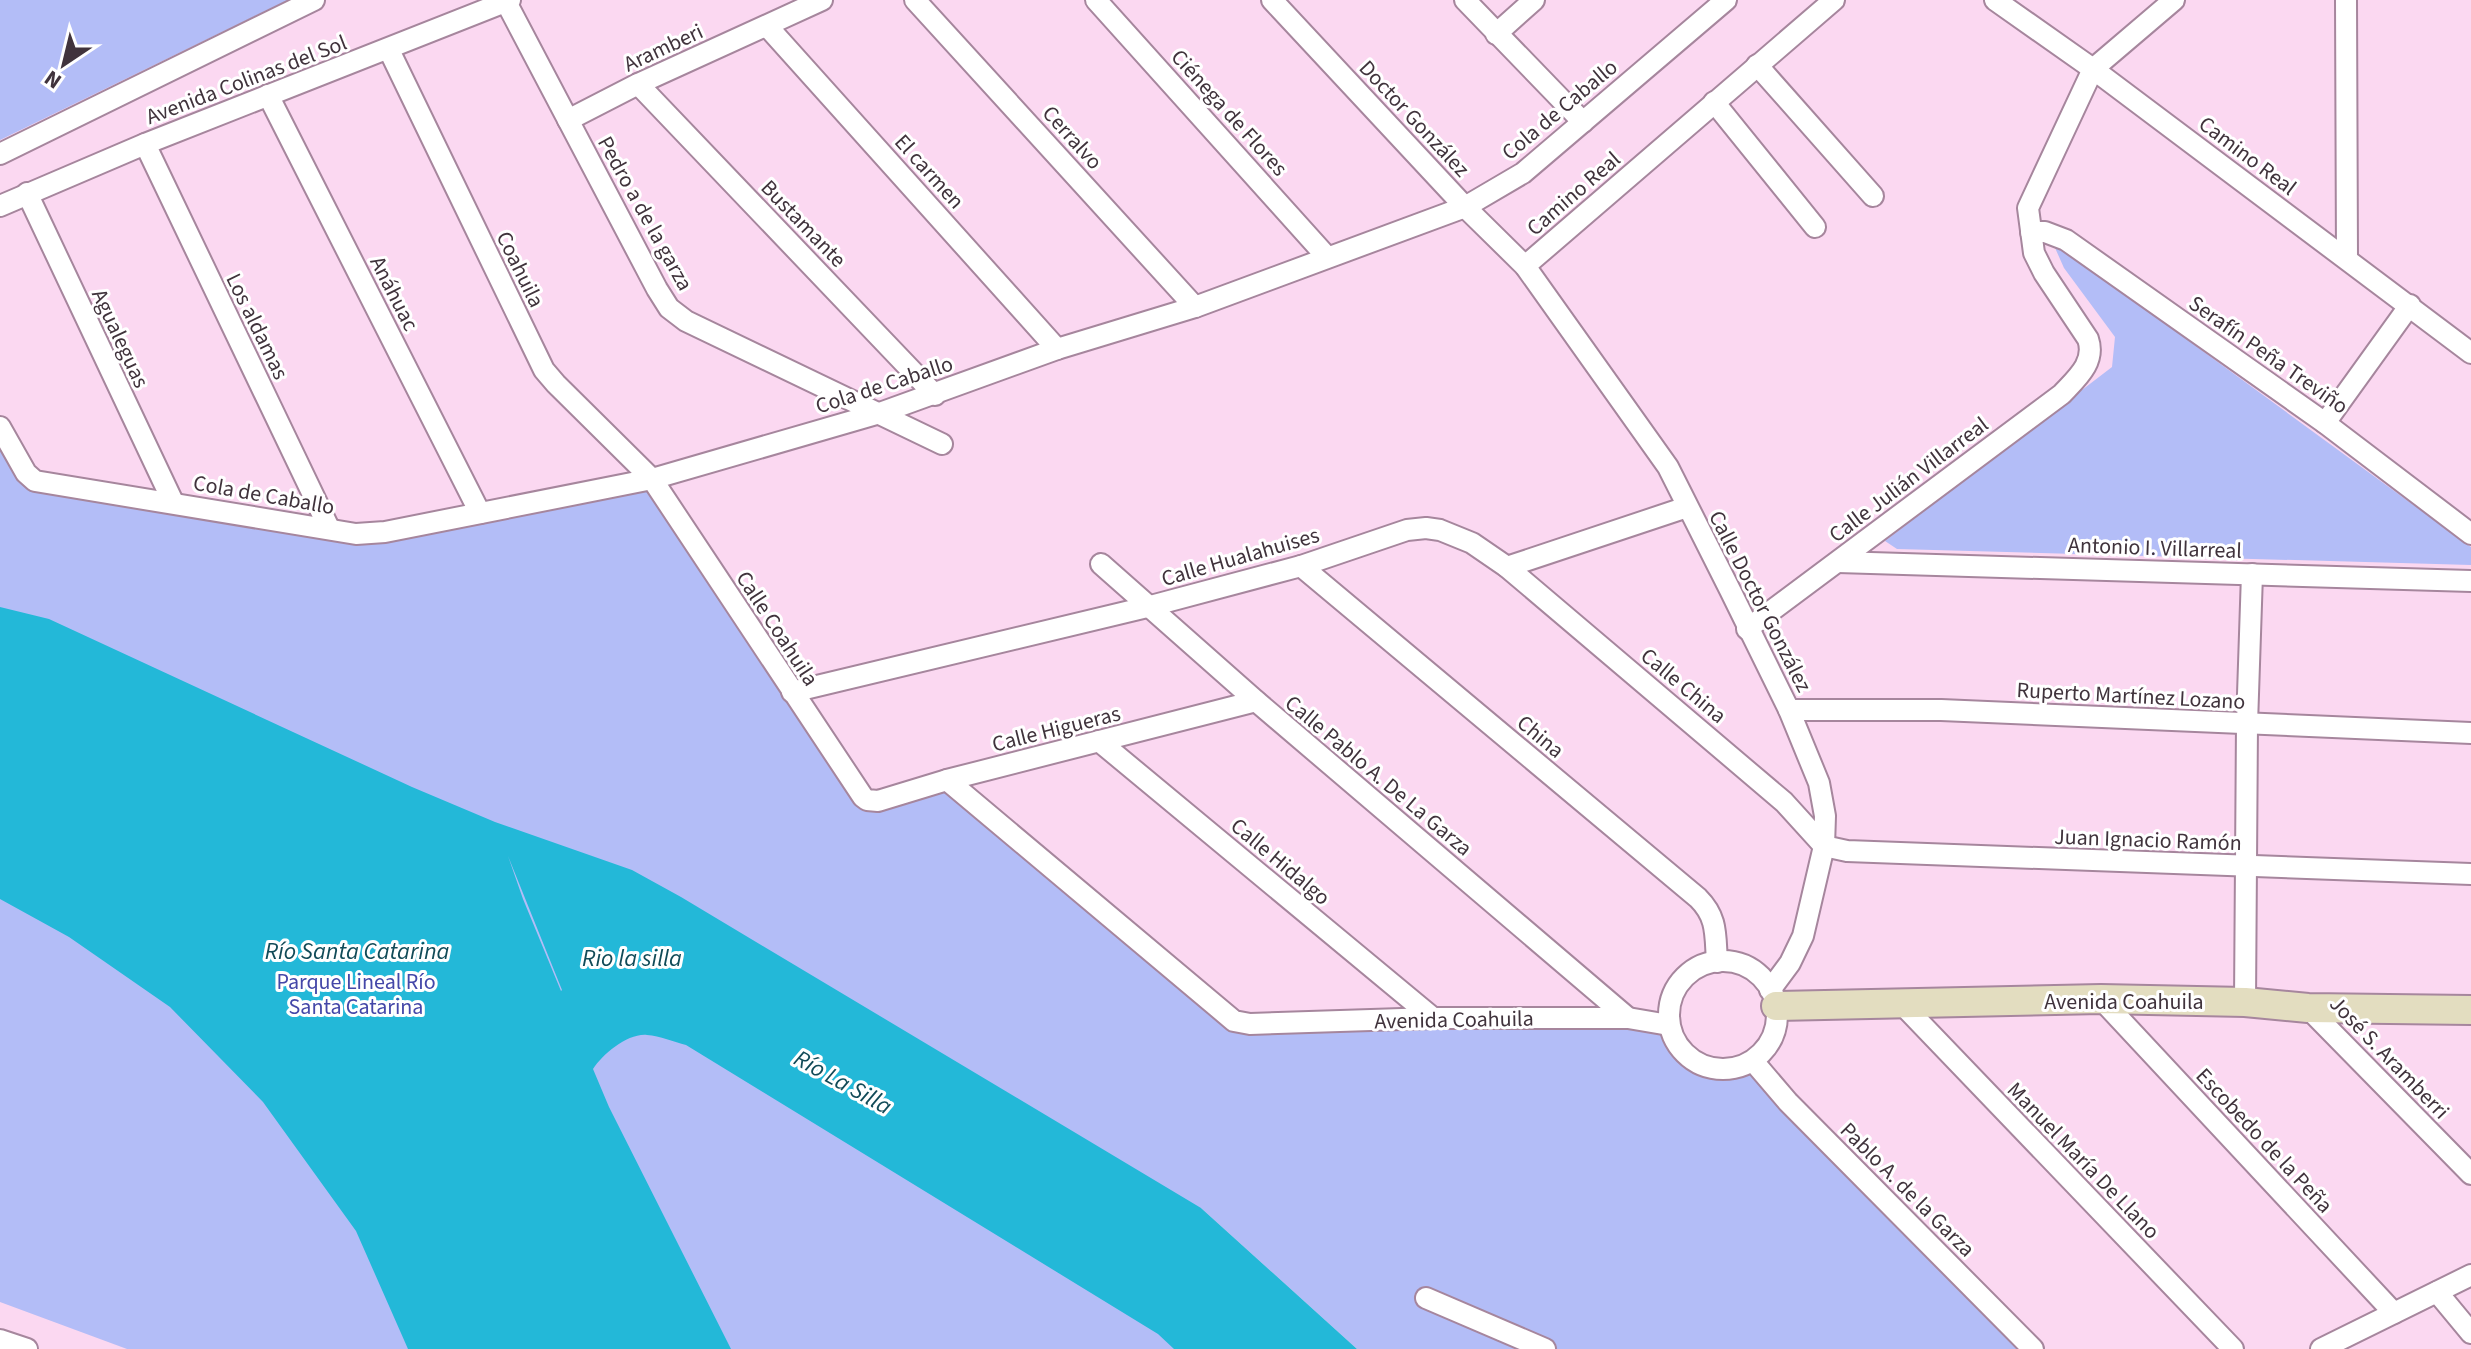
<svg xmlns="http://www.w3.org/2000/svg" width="2471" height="1349" viewBox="0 0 2471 1349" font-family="'Source Sans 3',sans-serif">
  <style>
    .green { fill: #b3bdf7 }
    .water { fill: #23b8d8; fill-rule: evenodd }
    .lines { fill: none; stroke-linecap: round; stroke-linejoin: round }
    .street-casing { stroke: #a6869d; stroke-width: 24 }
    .secondary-casing { stroke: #a6869d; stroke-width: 32 }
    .street { stroke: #fff; stroke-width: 20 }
    .secondary { stroke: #e3ddc0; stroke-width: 28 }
    .labels { text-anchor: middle; stroke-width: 6; stroke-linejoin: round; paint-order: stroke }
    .street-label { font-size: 22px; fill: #40333c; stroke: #fff }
    .park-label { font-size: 22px; fill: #4447a8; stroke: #fff }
    .water-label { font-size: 24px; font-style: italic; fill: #114b58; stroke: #fff }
  </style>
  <rect width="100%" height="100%" fill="#fbd8f1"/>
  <!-- green -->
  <g class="green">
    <path d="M0,0H288L0,140Z"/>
    <path d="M2052,241L2471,547V565L1897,549L1885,541L2112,367L2115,337L2064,268Z"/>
    <path d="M0,427L26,473L356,534L652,479L863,797L947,780L1229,1018L1669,1025C1684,1062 1705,1074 1744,1065L2033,1349H1357L1201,1208L1206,1349H127L0,1302Z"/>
  </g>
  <!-- water -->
  <path class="water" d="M0,607L49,619L412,787L495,822L632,870L681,897L1201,1208L1357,1349H1174L1158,1334L686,1045C674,1042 660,1036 647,1035C628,1033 603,1054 593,1069L609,1107L731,1349H408L356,1231L263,1102L170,1007L69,937L0,899ZM508,856L562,990L561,991L523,899Z"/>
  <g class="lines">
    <defs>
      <g id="street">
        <path d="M505,0L657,289L669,308L686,321L942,444"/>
        <path d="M915,0L1195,307"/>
        <path d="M1096,0L1327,257"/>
        <path d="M1272,0L1465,207L1525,266L1668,467L1730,590L1789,710L1819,783L1825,816L1824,846L1803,936L1790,963L1770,990"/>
        <path d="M1465,0L1583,122"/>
        <path d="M1995,0L2093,69L2471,353"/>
        <path d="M2346,0L2347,259"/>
        <path d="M767,26L1057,349"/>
        <path d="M1496,34L1534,0"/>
        <path d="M389,50L544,370L556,384L652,479L863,797L867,800L878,801L947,780L1256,701"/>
        <path d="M1757,65L1873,196"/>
        <path d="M638,84L935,395"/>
        <path d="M268,95L480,513"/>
        <path d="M1714,102L1815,227"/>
        <path d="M568,120L638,84L822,0"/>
        <path d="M145,144L329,528"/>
        <path d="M0,154L314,0"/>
        <path d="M27,193L173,502"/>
        <path d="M0,206L145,144L510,0"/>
        <path d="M2031,232H2045L2066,240L2325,423L2471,534"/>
        <path d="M1525,266L1834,0"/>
        <path d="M2325,423L2410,305"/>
        <path d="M0,427L26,473L35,481L356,534L385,532L652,479L880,413L1057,349L1195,307L1465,207L1523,173L1726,0"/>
        <path d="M1838,562L2471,581"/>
        <path d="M1101,564L1256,701L1628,1018"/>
        <path d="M1301,566L1698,898C1718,918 1715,935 1717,962"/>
        <path d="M1507,567L1687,507"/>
        <path d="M1747,629L2062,394C2077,378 2096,362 2088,339L2044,273L2034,253L2028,208L2093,69L2174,0"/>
        <path d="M792,692L1147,607L1301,566L1407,530L1426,528L1440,530L1472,543L1507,567L1784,802L1824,846"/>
        <path d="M1789,710H1941L2471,733"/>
        <path d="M1099,741L1433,1018"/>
        <path d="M947,780L1234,1021L1250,1024L1433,1018H1628L1669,1025"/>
        <path d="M1824,846L1847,851L2471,874"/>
        <circle cx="1723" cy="1015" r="54"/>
        <path d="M2101,999L2394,1313"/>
        <path d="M2245,1002L2247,724L2252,574"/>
        <path d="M1901,1003L2233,1349"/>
        <path d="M2308,1008L2471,1174"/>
        <path d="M1753,1061L1788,1102L2033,1349"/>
        <path d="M2437,1292L2471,1333"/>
        <path d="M1426,1298L1545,1349"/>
        <path d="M0,1340L27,1349"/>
        <path d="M2321,1349L2471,1275"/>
      </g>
      <path id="secondary" d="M1776,1006L2101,999L2245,1002L2308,1008L2471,1010"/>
    </defs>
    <!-- street casing -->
    <use href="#street" class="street-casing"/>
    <!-- secondary casing -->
    <use href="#secondary" class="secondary-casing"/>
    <!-- street -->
    <use href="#street" class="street"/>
    <!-- secondary -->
    <use href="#secondary" class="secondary"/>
  </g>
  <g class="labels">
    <!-- street labels -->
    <g class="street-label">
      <text transform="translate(663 47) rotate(-25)" y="8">Aramberi</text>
      <text transform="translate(246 79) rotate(-21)" y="8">Avenida Colinas del Sol</text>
      <text transform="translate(1559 109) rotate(-40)" y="8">Cola de Caballo</text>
      <text transform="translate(1230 112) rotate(48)" y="8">Ciénega de Flores</text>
      <text transform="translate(1415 118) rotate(47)" y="8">Doctor González</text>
      <text transform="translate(1073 137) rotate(48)" y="8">Cerralvo</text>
      <text transform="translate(2248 155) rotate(37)" y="8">Camino Real</text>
      <text transform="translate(930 171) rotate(48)" y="8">El carmen</text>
      <text transform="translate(1573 193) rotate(-41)" y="8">Camino Real</text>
      <text transform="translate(646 213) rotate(61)" y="8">Pedro a de la garza</text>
      <text transform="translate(804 223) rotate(46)" y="8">Bustamante</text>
      <text transform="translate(521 269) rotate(64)" y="8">Coahuila</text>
      <text transform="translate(395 293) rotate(63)" y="8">Anáhuac</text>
      <text transform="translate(258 326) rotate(64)" y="8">Los aldamas</text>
      <text transform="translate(121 338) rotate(65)" y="8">Agualeguas</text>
      <text transform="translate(2269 354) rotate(35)" y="8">Serafín Peña Treviño</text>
      <text transform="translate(884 384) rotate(-18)" y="8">Cola de Caballo</text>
      <text transform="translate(1908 479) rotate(-37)" y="8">Calle Julián Villarreal</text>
      <text transform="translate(264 494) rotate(10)" y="8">Cola de Caballo</text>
      <text transform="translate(2155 547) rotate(2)" y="8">Antonio I. Villarreal</text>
      <text transform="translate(1240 556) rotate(-16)" y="8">Calle Hualahuises</text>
      <text transform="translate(1761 601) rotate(63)" y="8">Calle Doctor González</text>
      <text transform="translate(778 628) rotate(57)" y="8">Calle Coahuila</text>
      <text transform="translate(1684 685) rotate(40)" y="8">Calle China</text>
      <text transform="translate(2131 695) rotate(3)" y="8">Ruperto Martínez Lozano</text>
      <text transform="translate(1056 728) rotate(-14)" y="8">Calle Higueras</text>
      <text transform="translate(1541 736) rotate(40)" y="8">China</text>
      <text transform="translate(1379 775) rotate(40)" y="8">Calle Pablo A. De La Garza</text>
      <text transform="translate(2148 839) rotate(2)" y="8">Juan Ignacio Ramón</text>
      <text transform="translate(1281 861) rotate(40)" y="8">Calle Hidalgo</text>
      <text x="2124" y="1009">Avenida Coahuila</text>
      <text transform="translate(1454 1019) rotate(-1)" y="8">Avenida Coahuila</text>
      <text transform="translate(2390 1057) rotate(46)" y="8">José S. Aramberri</text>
      <text transform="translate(2265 1140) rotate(47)" y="8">Escobedo de la Peña</text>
      <text transform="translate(2084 1160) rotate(46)" y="8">Manuel María De Llano</text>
      <text transform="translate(1908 1189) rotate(45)" y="8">Pablo A. de la Garza</text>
    </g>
    <!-- park labels -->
    <g class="park-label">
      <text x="356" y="989">Parque Lineal Río<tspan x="356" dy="25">Santa Catarina</tspan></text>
    </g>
    <!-- water labels -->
    <g class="water-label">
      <text x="357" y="959">Río Santa Catarina</text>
      <text x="632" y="966">Rio la silla</text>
      <text transform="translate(843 1082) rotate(29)" y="8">Río La Silla</text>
    </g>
  </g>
  <!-- north arrow -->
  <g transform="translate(64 64) rotate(215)" stroke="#ffffff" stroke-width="6" paint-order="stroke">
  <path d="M0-6L14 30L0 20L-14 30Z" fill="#40333c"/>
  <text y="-12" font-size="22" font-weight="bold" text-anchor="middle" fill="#40333c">N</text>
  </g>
</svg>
